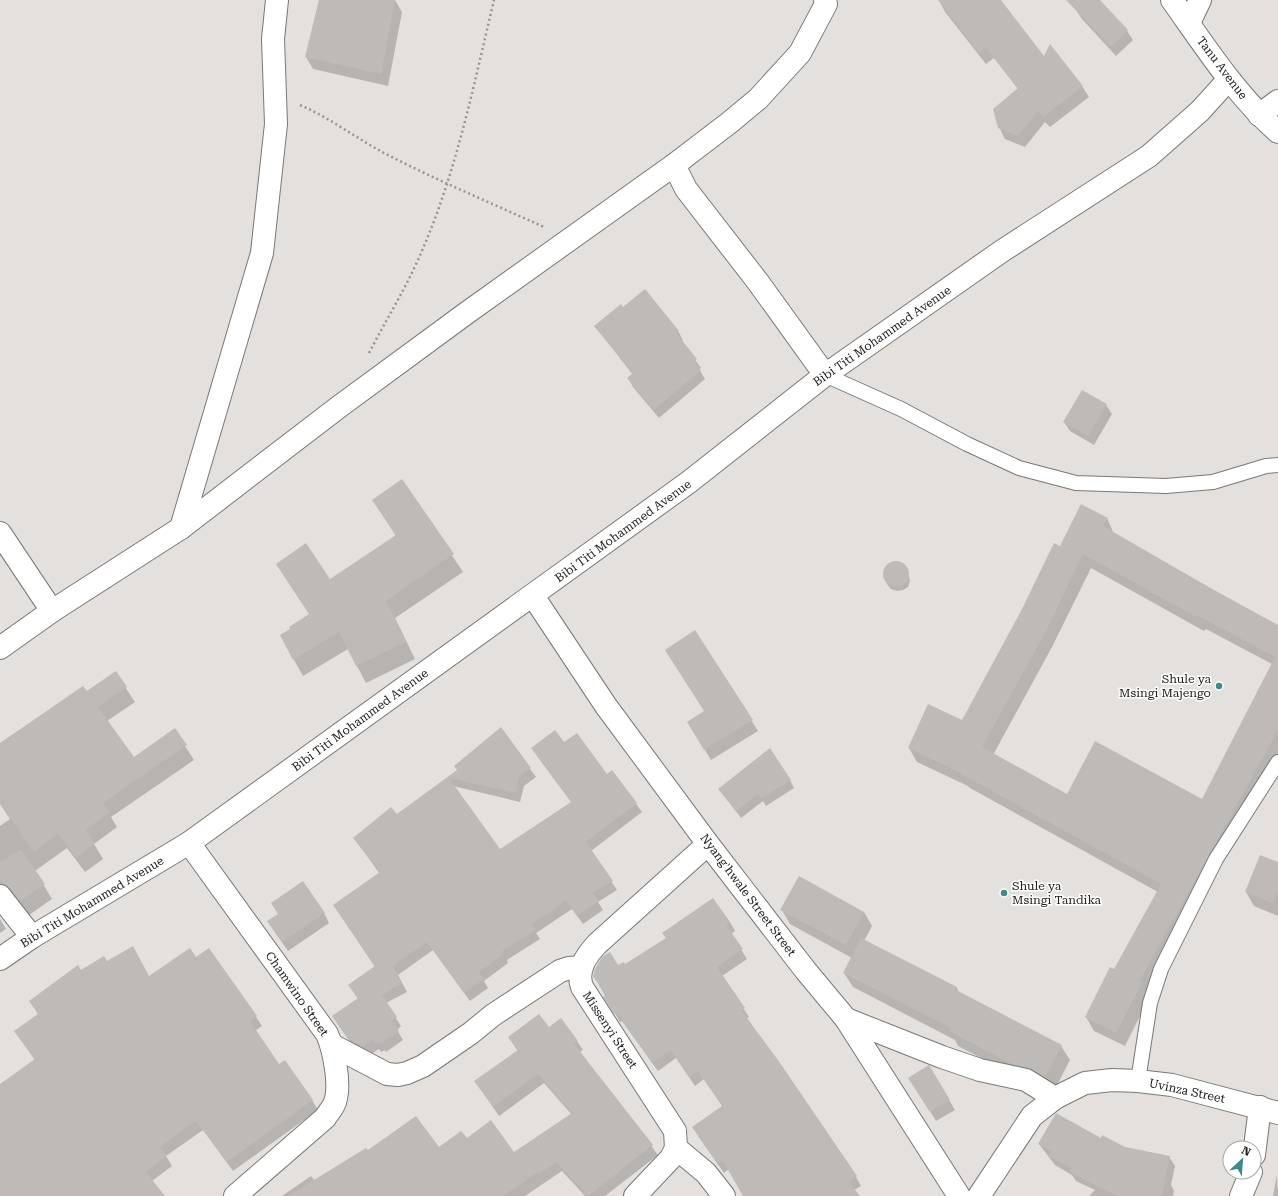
<svg xmlns="http://www.w3.org/2000/svg" width="1278" height="1196" viewBox="0 0 1278 1196" font-family="'Roboto Serif',serif">
  <style>
    .shadow { fill: #0003; fill-rule: evenodd }
    .building { fill: #bebab8; fill-rule: evenodd }
    .lines { fill: none; stroke-linecap: round; stroke-linejoin: round }
    .lane-casing { stroke: #7a7775; stroke-width: 16 }
    .street-casing { stroke: #7a7775; stroke-width: 24 }
    .secondary-casing { stroke: #7a7775; stroke-width: 24 }
    .path { stroke: #969392; stroke-width: 2.5; stroke-dasharray: 2 3; stroke-linecap: butt }
    .lane { stroke: #fff; stroke-width: 14 }
    .street { stroke: #fff; stroke-width: 22 }
    .secondary { stroke: #fff; stroke-width: 22 }
    .poi-dot { fill: #418988; stroke: #fff; stroke-width: 1.5 }
    .labels { text-anchor: middle; stroke-width: 3; stroke-linejoin: round; paint-order: stroke }
    .street-label { font-size: 12px; fill: #222120; stroke: #fff }
    .poi-label { font-size: 12px; fill: #222120; stroke: #fff; text-anchor: end }
  </style>
  <rect width="100%" height="100%" fill="#e4e0de"/>
  <!-- shadow -->
  <g class="shadow">
    <path d="M319,0H395L402,12L388,86L313,69L306,57Z"/>
    <path d="M939,0H1002L1000,1L1044,58L1082,86L1089,97L1050,127L1045,122L1025,147L1005,139L999,127L1018,89L994,58L986,64L945,12Z"/>
    <path d="M1087,0H1098L1127,31L1133,40L1116,56L1082,19L1076,10Z"/>
    <path d="M623,308L678,331L683,340L682,341L701,368L699,369L705,379L659,418L633,387L628,378L633,375L595,326Z"/>
    <path d="M1106,405L1112,414L1094,445L1070,431L1064,422Z"/>
    <path d="M402,480L463,572L395,618L415,659L366,683L348,649L303,676L294,660L310,615L277,565L330,580L396,536L373,500Z"/>
    <path d="M1107,518L1114,534L1278,626V759L1148,995L1149,998L1125,1046L1094,1031L1086,1017L1115,970L1158,892L970,788L968,786L917,762L909,748L963,721L1060,547ZM1091,568L1204,631L1206,629L1272,664L1203,800L1067,796L993,755L1052,647Z"/>
    <path d="M897,563L903,565L907,570L910,581L908,587L903,590L897,591L891,589L887,584L884,573L886,567L891,564Z"/>
    <path d="M695,632L758,731L711,760L694,732L705,711L666,651Z"/>
    <path d="M115,672L135,702L107,721L133,759L174,729L194,760L111,817L117,827L94,844L103,859L85,872L67,848L35,871L52,899L29,915L0,901V826L10,819L0,804V745L86,692Z"/>
    <path d="M500,729L536,777L524,786L520,802L453,786L500,850L572,803L538,756L564,743L606,775L612,771L642,812L591,851L617,890L598,902L603,910L583,924L572,909L536,933L540,939L507,960L508,963L484,981L488,988L470,1001L433,950L398,975L407,992L386,1003L401,1026L397,1030L403,1040L386,1052L385,1050L381,1052L379,1049L368,1056L354,1048L333,1016L358,999L349,985L375,967L339,913L380,874L354,838L396,816L458,770Z"/>
    <path d="M790,780L794,788L766,806L763,801L741,818L719,789Z"/>
    <path d="M1278,863V916L1254,906L1246,892Z"/>
    <path d="M713,899L730,922L735,931L731,934L747,959L722,976L749,1017L746,1019L856,1177L861,1186L854,1190L858,1196H744L729,1169L724,1173L698,1136L723,1107L704,1079L695,1086L676,1058L658,1071L622,1021L620,1022L599,985L618,967L625,965L667,939Z"/>
    <path d="M782,910L864,912L872,926L864,941L957,988L959,993L1061,1046L1070,1060L1054,1091L1020,1078L958,1046L955,1040L853,987L844,973L852,958L790,924Z"/>
    <path d="M324,913L329,923L288,951L268,922Z"/>
    <path d="M0,919L6,929L0,933Z"/>
    <path d="M209,949L256,1017L262,1026L255,1031L278,1065L312,1100L318,1110L233,1171L203,1130L166,1156L172,1166L152,1181L164,1196H0V1085L35,1060L15,1032L38,1014L81,971L107,962L149,977L196,958Z"/>
    <path d="M549,1028L577,1041L583,1050L580,1052L658,1155L605,1196H585L562,1171L525,1196H282L311,1176L315,1181L367,1151L439,1148L466,1139L514,1153L572,1115L544,1083L499,1116L476,1082L518,1051L509,1038Z"/>
    <path d="M915,1087L949,1100L955,1110L936,1121Z"/>
    <path d="M1101,1139L1125,1148L1169,1157L1175,1166L1171,1185L1174,1191L1173,1196H1089L1095,1190L1076,1181L1072,1175L1055,1165L1039,1144Z"/>
    <path d="M1277,1175L1278,1196H1273Z"/>
  </g>
  <!-- building -->
  <g class="building">
    <path d="M319,0H395L381,74L305,57Z"/>
    <path d="M938,0H1001L1044,56L1050,44L1083,86L1043,117L1038,111L1018,136L998,128L993,109L1018,88L986,48L979,53Z"/>
    <path d="M1066,0H1100L1128,30L1111,47Z"/>
    <path d="M645,289L679,331L676,333L697,359L694,361L701,370L654,410L627,378L633,373L594,326L621,304L623,307Z"/>
    <path d="M1082,390L1107,404L1088,436L1063,422Z"/>
    <path d="M402,479L454,554L386,601L406,642L356,666L339,632L293,660L280,635L290,629L289,627L309,614L276,564L306,543L330,579L396,535L372,500Z"/>
    <path d="M1081,504L1108,518L1103,526L1212,589L1278,625V730L1139,982L1142,983L1116,1033L1085,1017L1110,967L1114,969L1161,884L961,774V773L908,748L928,704L962,720L1021,611L1054,543L1060,546ZM1083,554L1196,617L1197,615L1275,657L1202,799L1095,741L1067,794L982,747L1045,633Z"/>
    <circle cx="896" cy="574" r="13"/>
    <path d="M695,630L753,720L704,750L687,722L704,711L665,650Z"/>
    <path d="M116,671L127,687L98,707L134,757L175,728L187,745L103,803L110,812L85,830L95,844L76,858L58,834L34,852L0,803V743L83,686L87,691Z"/>
    <path d="M501,727L531,768L519,777L516,793L449,778L500,849L571,802L531,748L555,730L564,742L577,733L607,774L612,770L637,803L586,842L613,881L593,893L599,901L577,916L566,901L532,924L536,930L502,951L504,954L479,972L484,979L464,993L427,942L393,966L402,983L382,995L397,1017L392,1021L399,1031L380,1044L379,1042L376,1044L373,1040L363,1047L348,1039L332,1016L358,998L348,985L375,966L333,905L380,872L353,838L391,807L397,814L457,770L454,766Z"/>
    <path d="M770,748L791,780L761,799L758,794L736,811L718,789Z"/>
    <path d="M21,849L45,884L20,901L10,888L0,881V862Z"/>
    <path d="M1260,855L1278,862V890L1272,903L1245,892Z"/>
    <path d="M799,876L864,912L846,945L780,910Z"/>
    <path d="M303,881L325,913L282,942L267,921L278,914L271,903Z"/>
    <path d="M713,898L730,922L726,925L743,949L717,967L745,1008L741,1010L778,1060L857,1176L849,1182L860,1196H743L723,1161L718,1164L692,1127L722,1106L698,1071L689,1077L671,1050L652,1063L617,1012L614,1014L603,997L606,995L593,976L595,969L602,957L610,952L618,965L624,962L625,964L666,938L662,933Z"/>
    <path d="M861,938L957,987L956,990L1062,1045L1045,1077L1029,1068L1011,1064L949,1031L951,1028L843,973Z"/>
    <path d="M133,946L149,976L190,948L196,957L209,948L257,1016L250,1021L279,1064L285,1060L313,1100L227,1162L196,1121L160,1147L167,1156L146,1172L165,1196H0V1084L35,1059L14,1031L38,1014L29,1001L78,965L81,970L104,956L107,961Z"/>
    <path d="M539,1014L549,1027L561,1018L578,1041L574,1044L653,1145L588,1196L556,1162L539,1174L538,1172L503,1196H288L366,1148L368,1150L416,1116L439,1147L461,1131L467,1138L491,1120L514,1152L572,1113L538,1074L493,1107L474,1081L518,1050L508,1037Z"/>
    <path d="M929,1065L950,1100L930,1112L908,1078Z"/>
    <path d="M1056,1113L1101,1138L1102,1135L1125,1147L1170,1156L1162,1196H1116L1070,1172L1071,1168L1048,1156L1051,1151L1038,1144Z"/>
  </g>
  <g class="lines">
    <defs>
      <g id="lane">
        <path d="M825,375L901,409L967,444L1019,468L1076,483L1166,486L1213,482L1266,466L1278,465"/>
        <path d="M1138,1081L1150,1003L1161,969L1216,859L1278,762"/>
      </g>
      <g id="street">
        <path d="M1189,23L1200,0"/>
        <path d="M1259,115L1278,101"/>
        <path d="M674,165L686,189L758,282L825,375"/>
        <path d="M181,528L262,253L276,124L273,39L277,0"/>
        <path d="M0,533L52,611"/>
        <path d="M533,596L606,706L708,844L806,971L846,1019L959,1196"/>
        <path d="M0,648L52,611L181,528L340,406L468,312L674,165L729,123L758,99L800,53L826,4L825,0"/>
        <path d="M189,843L327,1034C334,1050 341,1085 335,1102C333,1108 328,1113 325,1118L235,1196"/>
        <path d="M0,896L32,937"/>
        <path d="M846,1019L942,1057L980,1070L1026,1080L1055,1098"/>
        <path d="M332,1045L387,1074L398,1075L407,1073L423,1066L471,1033L493,1015L560,971L569,968L582,967"/>
        <path d="M676,1148L706,1173L724,1196"/>
        <path d="M1254,1155L1260,1107"/>
        <path d="M635,1196L671,1158L676,1148L675,1131L582,987C576,970 586,956 597,944L708,844"/>
        <path d="M979,1196L1032,1116L1055,1098L1085,1083L1112,1080L1138,1081L1172,1085L1278,1113"/>
        <path d="M1241,1196L1251,1172"/>
      </g>
      <g id="secondary">
        <path d="M1172,0C1205,46 1235,94 1278,132"/>
        <path d="M0,959L32,937L189,843L689,482L825,375L1002,251L1149,156L1200,111L1228,80"/>
      </g>
    </defs>
    <!-- lane casing -->
    <use href="#lane" class="lane-casing"/>
    <!-- street casing -->
    <use href="#street" class="street-casing"/>
    <!-- secondary casing -->
    <use href="#secondary" class="secondary-casing"/>
    <!-- path -->
    <g class="path">
      <path d="M300,105C330,118 356,138 384,153C436,180 491,203 544,227"/>
      <path d="M369,353C385,322 403,293 417,262C455,179 473,88 494,0"/>
    </g>
    <!-- lane -->
    <use href="#lane" class="lane"/>
    <!-- street -->
    <use href="#street" class="street"/>
    <!-- secondary -->
    <use href="#secondary" class="secondary"/>
  </g>
  <!-- markers -->
  <g class="poi-dot">
    <circle cx="1219" cy="686" r="4"/>
    <circle cx="1004" cy="893" r="4"/>
  </g>
  <g class="labels">
    <!-- street labels -->
    <g class="street-label">
      <text transform="translate(1222 68) rotate(53)" y="4">Tanu Avenue</text>
      <text transform="translate(882 336) rotate(-35)" y="4">Bibi Titi Mohammed Avenue</text>
      <text transform="translate(623 531) rotate(-36)" y="4">Bibi Titi Mohammed Avenue</text>
      <text transform="translate(360 720) rotate(-36)" y="4">Bibi Titi Mohammed Avenue</text>
      <text transform="translate(748 895) rotate(53)" y="4">Nyang'hwale Street Street</text>
      <text transform="translate(92 902) rotate(-31)" y="4">Bibi Titi Mohammed Avenue</text>
      <text transform="translate(297 994) rotate(55)" y="4">Chamwino Street</text>
      <text transform="translate(610 1030) rotate(57)" y="4">Missenyi Street</text>
      <text transform="translate(1187 1091) rotate(12)" y="4">Uvinza Street</text>
    </g>
    <!-- poi labels -->
    <g class="poi-label">
      <text x="1211" y="683">Shule ya<tspan x="1211" dy="14">Msingi Majengo</tspan></text>
      <text x="1012" y="890" text-anchor="start">Shule ya<tspan x="1012" dy="14">Msingi Tandika</tspan></text>
    </g>
  </g>
  <!-- north arrow -->
  <g transform="translate(1242 1160) rotate(26)"><circle r="19" fill="#ffffff" stroke="#a7a6a6"/>
  <path d="M0-3L7 15L0 10L-7 15Z" fill="#418988"/>
  <text y="-6" font-size="11" font-weight="bold" text-anchor="middle" fill="#222120">N</text>
  </g>
</svg>
